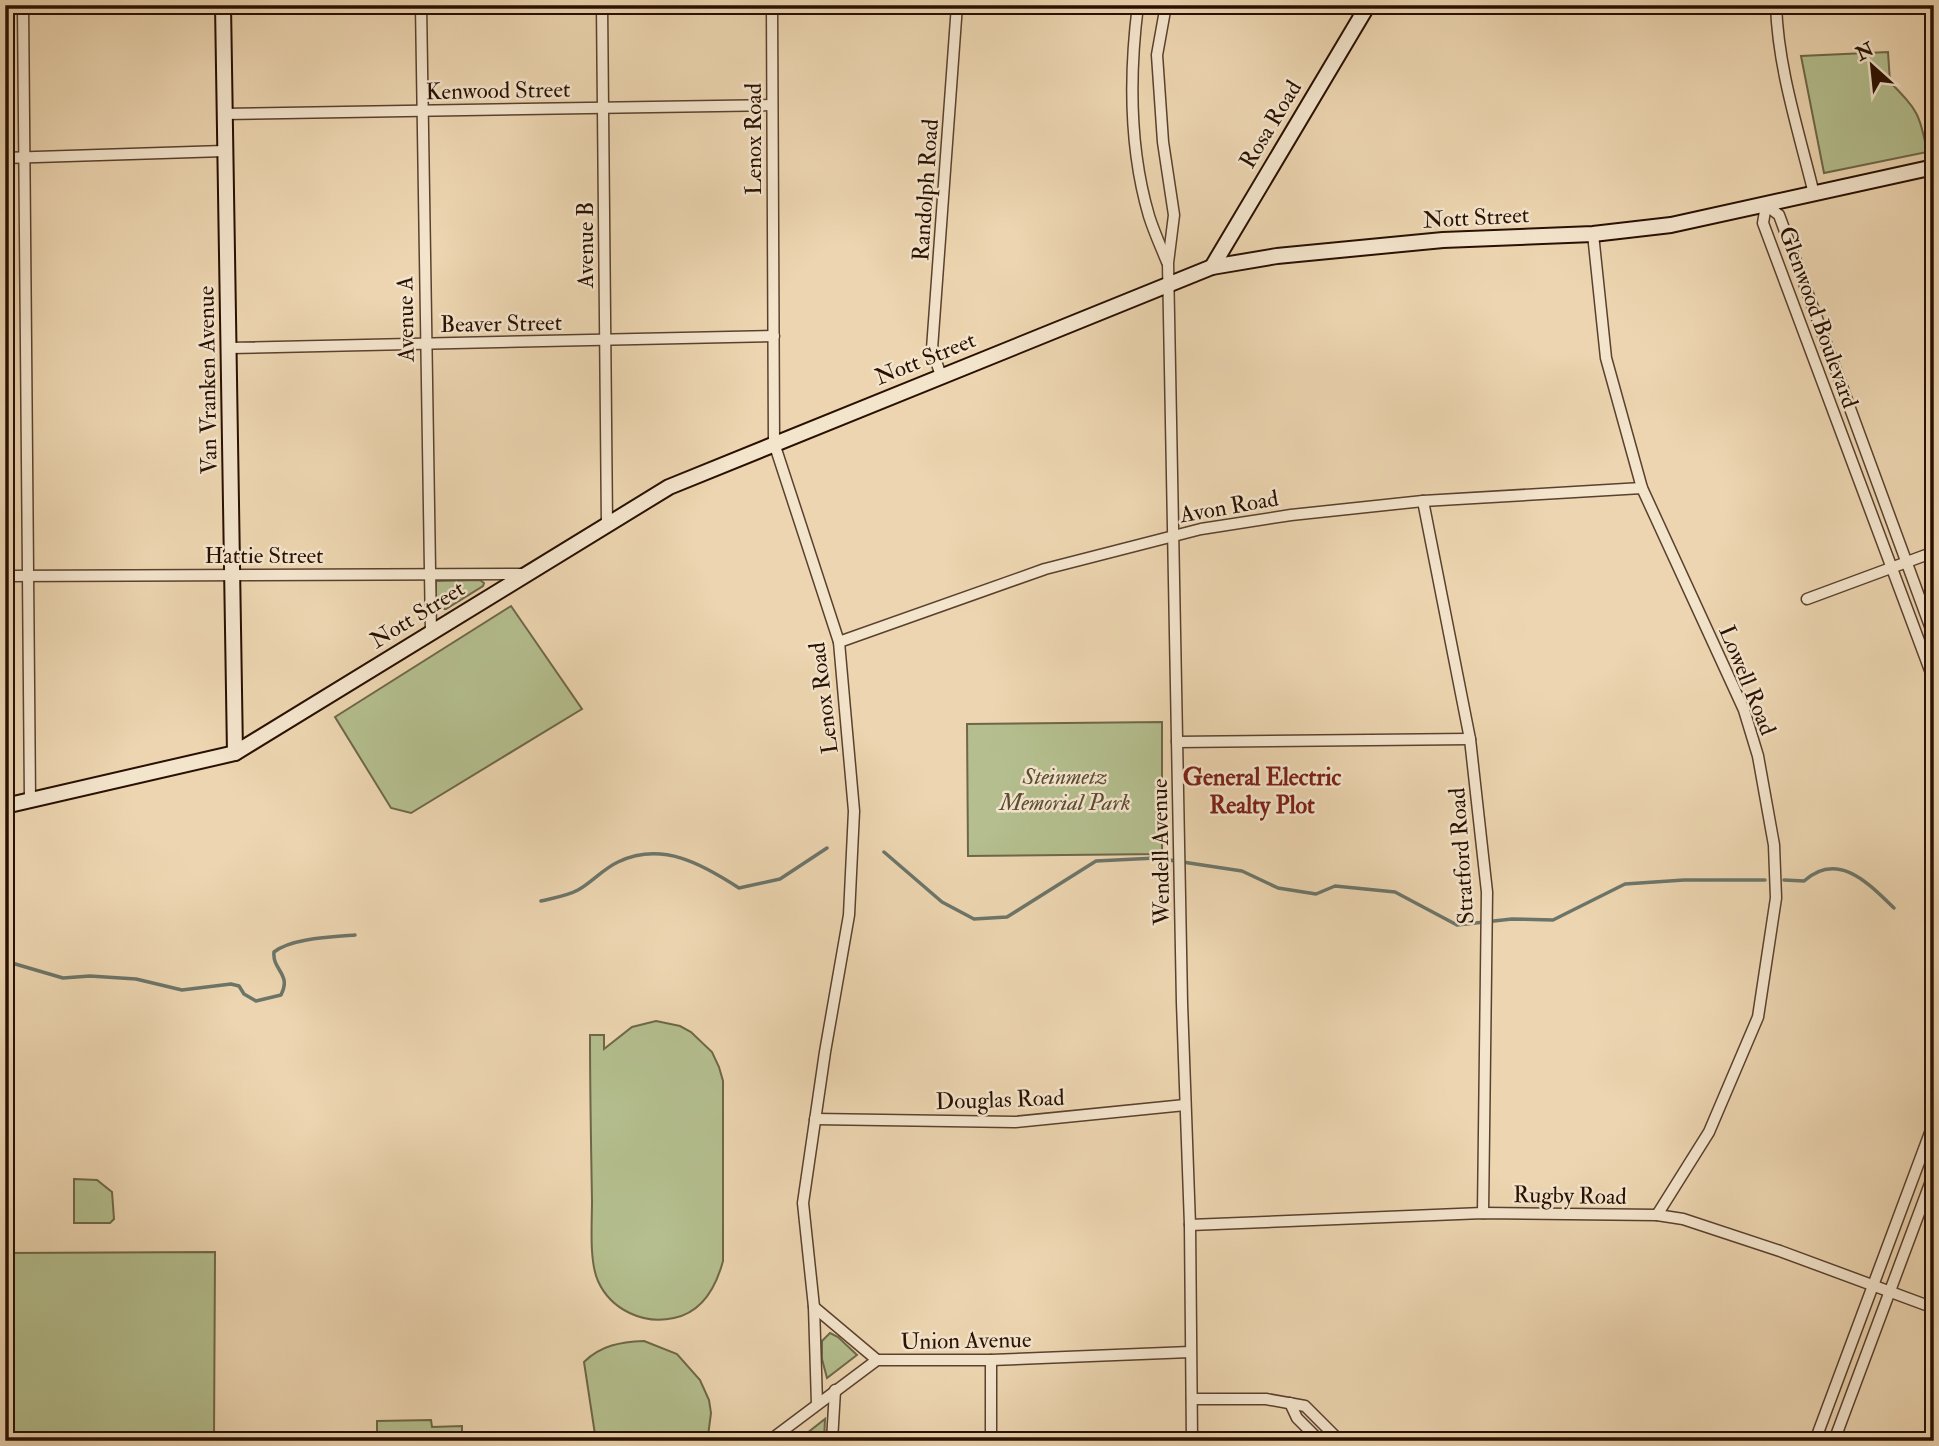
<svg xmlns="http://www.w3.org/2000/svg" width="1939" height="1446" viewBox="0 0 1939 1446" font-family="'IM FELL Double Pica',serif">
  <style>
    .green { fill: #b4be8e; stroke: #6e6748; stroke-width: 2 }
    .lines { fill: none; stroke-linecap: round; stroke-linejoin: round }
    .stream { stroke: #6c7569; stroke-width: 3.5 }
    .street-casing { stroke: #5a412e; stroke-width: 13 }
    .secondary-casing { stroke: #291002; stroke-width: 18 }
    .street { stroke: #f3e4cc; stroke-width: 10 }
    .secondary { stroke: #f3e4cc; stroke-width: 14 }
    .labels { text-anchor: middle; stroke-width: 5; stroke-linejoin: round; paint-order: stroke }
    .street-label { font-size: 23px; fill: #291002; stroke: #f3e4cc }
    .park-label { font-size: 23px; font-style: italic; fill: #5a4d33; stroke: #f3e4cc }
    .neighbourhood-label { font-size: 24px; font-weight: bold; fill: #7a1f14; stroke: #f3e4cc }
  </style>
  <rect width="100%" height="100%" fill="#ecd5b0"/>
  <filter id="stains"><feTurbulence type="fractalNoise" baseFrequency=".00286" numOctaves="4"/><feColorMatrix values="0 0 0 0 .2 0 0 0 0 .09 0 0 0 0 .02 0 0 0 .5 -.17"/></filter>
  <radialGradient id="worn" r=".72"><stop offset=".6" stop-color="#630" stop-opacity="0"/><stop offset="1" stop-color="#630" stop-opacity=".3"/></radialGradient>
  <!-- green -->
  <g class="green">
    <path d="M1888,52L1890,82C1917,110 1920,113 1927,152L1824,173L1801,56Z"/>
    <path d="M480,580L484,583L483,586L446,609H441L436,603V581Z"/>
    <path d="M511,606L582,709L411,813L391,808L335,717Z"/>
    <path d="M1162,722V854L968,856L967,724Z"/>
    <path d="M656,1021L680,1026L691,1032L712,1052L719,1067L723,1081V1261C716,1287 703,1312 674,1318C644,1325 611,1310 598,1281C589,1261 592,1224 592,1201C591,1146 590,1090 590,1035H604V1049L632,1027Z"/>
    <path d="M74,1179L97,1180L112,1192L114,1219L110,1223H74Z"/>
    <path d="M215,1252L214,1441H5V1253Z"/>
    <path d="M830,1333L838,1337L857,1355L827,1378L822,1359V1341Z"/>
    <path d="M644,1341L677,1354L700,1380L709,1400L711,1413L708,1436L691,1441H596L584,1362C601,1345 621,1342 644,1341Z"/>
    <path d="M825,1419L824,1441H797Z"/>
    <path d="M431,1420L432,1427L462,1426V1441H377V1421Z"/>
  </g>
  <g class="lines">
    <!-- stream -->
    <g class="stream">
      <path d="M884,852L942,902L974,919L1007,917L1096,861L1156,858L1242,871L1278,888L1316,894L1335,886L1395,892L1457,925L1512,919L1553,920L1625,884L1684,880H1765"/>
      <path d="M1784,880L1804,881C1838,850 1869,884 1894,908"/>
      <path d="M541,901C553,898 567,896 578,890C592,882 603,869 618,862C662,841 702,864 739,888L780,879L827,848"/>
      <path d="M5,961L63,978L90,976L136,979L182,990L231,984L239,986L244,994L256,1001L281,995C292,974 272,970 274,952C292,938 333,937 355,935"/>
    </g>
    <defs>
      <g id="street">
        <path d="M23,5L30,801"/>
        <path d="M421,5L431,633"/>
        <path d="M602,5L607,526"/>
        <path d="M772,5L774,443L839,642L854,811L849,915L825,1052L803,1203L814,1307L817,1404"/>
        <path d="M1138,5C1129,76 1129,148 1149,216C1154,232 1161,247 1167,262"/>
        <path d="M1166,5L1157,55L1163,142L1174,215L1168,263L1182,1003L1190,1225L1192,1441"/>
        <path d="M1776,5C1778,69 1799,132 1814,194"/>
        <path d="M223,114L772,105"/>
        <path d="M5,158L224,151"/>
        <path d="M1593,234L1606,358L1642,488L1744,710L1758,756L1774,845L1776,898L1758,1017L1709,1132L1657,1215"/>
        <path d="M229,348L774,336"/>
        <path d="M941,376L932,349L957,5"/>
        <path d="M1423,501L1470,739L1487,892L1483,1213"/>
        <path d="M5,576L524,574"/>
        <path d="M1807,599L1934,552"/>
        <path d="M1934,637L1779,215L1766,205L1763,223L1934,681"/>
        <path d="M839,642L1045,569L1201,529L1291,515L1423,501L1642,488"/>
        <path d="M1177,742L1470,739"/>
        <path d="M815,1119L1015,1122L1185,1105"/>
        <path d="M1190,1225L1483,1213L1657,1215L1683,1219L1780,1251L1934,1308"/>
        <path d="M814,1307L877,1360"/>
        <path d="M1192,1399H1266L1305,1406L1340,1441"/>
        <path d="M1290,1403L1297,1418L1320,1441"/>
        <path d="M769,1441L877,1360H991L1190,1352"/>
        <path d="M832,1441L835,1390"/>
        <path d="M991,1441V1360"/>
        <path d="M1815,1441L1934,1122"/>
        <path d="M1834,1441L1934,1173"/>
      </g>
      <g id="secondary">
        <path d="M223,5L235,753"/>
        <path d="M1212,267L1368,5"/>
        <path d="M5,806L235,753L669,487L1212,267L1277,256L1443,240L1593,234L1671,225L1934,167"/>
      </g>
    </defs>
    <!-- street casing -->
    <use href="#street" class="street-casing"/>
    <!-- secondary casing -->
    <use href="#secondary" class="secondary-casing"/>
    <!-- street -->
    <use href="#street" class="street"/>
    <!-- secondary -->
    <use href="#secondary" class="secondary"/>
  </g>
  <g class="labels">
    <!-- street labels -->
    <g class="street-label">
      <text transform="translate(498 90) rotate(-1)" y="8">Kenwood Street</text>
      <text transform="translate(1270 124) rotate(-59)" y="8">Rosa Road</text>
      <text transform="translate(753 139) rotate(-90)" y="8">Lenox Road</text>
      <text transform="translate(925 190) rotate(-86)" y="8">Randolph Road</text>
      <text transform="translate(1476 217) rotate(-3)" y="8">Nott Street</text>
      <text transform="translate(585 245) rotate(-90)" y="8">Avenue B</text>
      <text transform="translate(1819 317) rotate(70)" y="8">Glenwood Boulevard</text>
      <text transform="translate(405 319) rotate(-91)" y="8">Avenue A</text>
      <text transform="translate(501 323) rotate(-1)" y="8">Beaver Street</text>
      <text transform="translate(925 358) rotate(-22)" y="8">Nott Street</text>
      <text transform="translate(207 380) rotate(-91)" y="8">Van Vranken Avenue</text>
      <text transform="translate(1229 506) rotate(-10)" y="8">Avon Road</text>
      <text x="264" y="563">Hattie Street</text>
      <text transform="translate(417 614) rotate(-32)" y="8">Nott Street</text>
      <text transform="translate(1748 680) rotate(68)" y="8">Lowell Road</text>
      <text transform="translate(823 698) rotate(-97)" y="8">Lenox Road</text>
      <text transform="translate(1160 852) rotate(-91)" y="8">Wendell Avenue</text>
      <text transform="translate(1461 856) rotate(-94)" y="8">Stratford Road</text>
      <text transform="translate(1000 1099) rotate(-2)" y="8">Douglas Road</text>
      <text transform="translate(1570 1195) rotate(1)" y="8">Rugby Road</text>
      <text transform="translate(966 1340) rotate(-1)" y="8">Union Avenue</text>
    </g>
    <!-- park labels -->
    <g class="park-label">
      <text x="1065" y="784">Steinmetz<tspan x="1065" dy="26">Memorial Park</tspan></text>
    </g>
    <!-- neighbourhood labels -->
    <g class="neighbourhood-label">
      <text x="1262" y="785">General Electric<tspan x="1262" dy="28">Realty Plot</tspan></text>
    </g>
  </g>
  <!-- margin -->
  <rect width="1939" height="1446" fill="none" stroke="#ecd5b0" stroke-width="28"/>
  <rect x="7" y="7" width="1925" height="1432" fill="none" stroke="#291002" stroke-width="3.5"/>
  <rect x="14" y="14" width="1911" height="1418" fill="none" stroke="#291002" stroke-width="2"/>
  <!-- north arrow -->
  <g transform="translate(1872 66) rotate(333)" stroke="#f3e4cc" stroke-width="5" paint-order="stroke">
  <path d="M0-5L12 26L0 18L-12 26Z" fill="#291002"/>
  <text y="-10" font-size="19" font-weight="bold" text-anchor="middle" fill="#291002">N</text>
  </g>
  <rect width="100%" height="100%" filter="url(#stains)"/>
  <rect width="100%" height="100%" fill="url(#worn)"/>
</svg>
